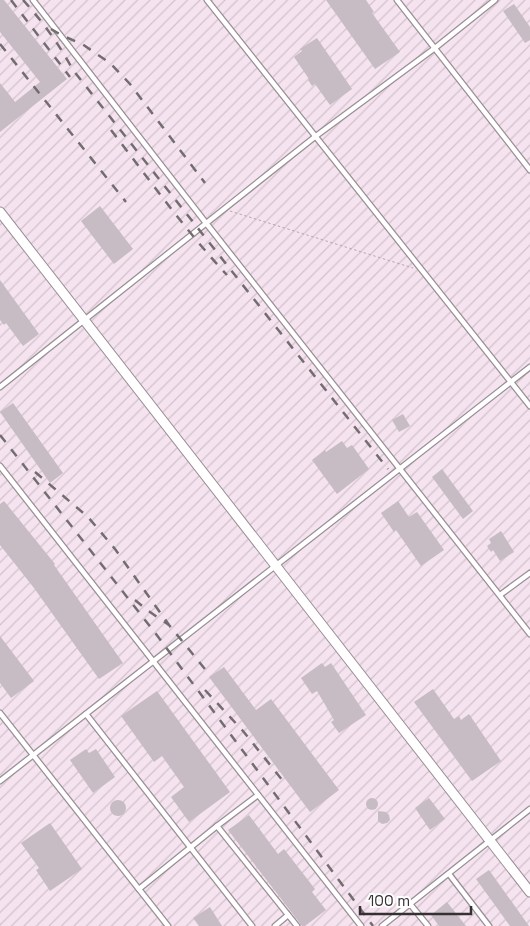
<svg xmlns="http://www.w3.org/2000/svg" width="530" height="926" viewBox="0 0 530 926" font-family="'Space Grotesk',sans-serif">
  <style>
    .industrial { fill: url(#industrial-furrows) }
    .building { fill: #c7bcc3 }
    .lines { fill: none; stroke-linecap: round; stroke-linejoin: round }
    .lane-casing { stroke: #998f95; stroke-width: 7 }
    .street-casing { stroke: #998f95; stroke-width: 11 }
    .path { stroke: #b2aaaf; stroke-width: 1; stroke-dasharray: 2.5 2.5; stroke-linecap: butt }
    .lane { stroke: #fff; stroke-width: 4.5 }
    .street { stroke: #fff; stroke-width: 9 }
    .rail { stroke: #736d70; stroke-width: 2.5; stroke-dasharray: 9 9; stroke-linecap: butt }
  </style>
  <defs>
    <pattern id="industrial-furrows" width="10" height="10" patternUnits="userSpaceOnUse" patternTransform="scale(1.25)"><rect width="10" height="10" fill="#f5e3ef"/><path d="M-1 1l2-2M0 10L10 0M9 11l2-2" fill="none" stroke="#d3c3cd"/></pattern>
  </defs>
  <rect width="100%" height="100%" fill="#fef3fa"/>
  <!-- industrial -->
  <rect class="industrial" x="0" y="0" width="530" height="926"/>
  <!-- building -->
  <g class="building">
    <path d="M0,0H4L67,79L0,132V83L15,102L40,82L0,32Z"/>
    <path d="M326,0H366L374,12L372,13L400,52L375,69Z"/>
    <path d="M514,4L530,27V40L525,43L503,11Z"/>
    <path d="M317,38L352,89L330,105L315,84L312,86L308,80L309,79L294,57L302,51L300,49Z"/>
    <path d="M100,206L133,249L114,264L81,221Z"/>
    <path d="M0,280L39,334L23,346L6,323L4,325L0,320Z"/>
    <path d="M13,403L63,473L50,483L0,412Z"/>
    <path d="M403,414L410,426L399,432L392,420Z"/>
    <path d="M342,441L347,448L352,445L369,469L337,494L312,460L325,450L326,452Z"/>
    <path d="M442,469L473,511L463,519L432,477Z"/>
    <path d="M4,501L55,564L54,565L123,663L99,679L34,588L0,545V504Z"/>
    <path d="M398,501L409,517L417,512L444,550L421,566L396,530L394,532L381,513Z"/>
    <path d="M501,531L514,552L500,561L493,550L491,552L487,546L491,543L489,539Z"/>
    <path d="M0,636L34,681L11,698L0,683Z"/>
    <path d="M322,663L325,667L331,663L366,715L339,733L331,722L334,720L317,691L312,694L301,678Z"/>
    <path d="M224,667L256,710L271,699L339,790L310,812L209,677Z"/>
    <path d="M433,689L454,719L459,716L461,720L469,714L501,761L472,781L414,702Z"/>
    <path d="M157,691L230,792L189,822L171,797L184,787L162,756L154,762L121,716Z"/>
    <path d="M86,749L89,753L96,749L115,777L93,793L70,760Z"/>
    <circle cx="372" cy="804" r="6"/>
    <path d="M429,798L445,819L430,830L415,808Z"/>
    <circle cx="118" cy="808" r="8"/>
    <path d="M378,811L386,812L389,815L390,820L387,823L382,824L378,821Z"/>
    <path d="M249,815L278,854L284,849L315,889L312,892L326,910L305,926H302L228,830Z"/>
    <path d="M50,823L82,869L50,891L36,870L39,868L21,843Z"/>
    <path d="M489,870L529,926H510L476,879Z"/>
    <path d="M447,902L466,926H439L431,915Z"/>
    <path d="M210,907L222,926H199L193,918Z"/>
  </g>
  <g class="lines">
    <defs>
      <g id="lane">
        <path d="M33,0L206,223L530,634"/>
        <path d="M207,0L530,406"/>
        <path d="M397,0L530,170"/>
        <path d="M0,387L316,136L435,48L495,0"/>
        <path d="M0,466L361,926"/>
        <path d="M500,595L530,573"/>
        <path d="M0,713L168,926"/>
        <path d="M86,714L252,926"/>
        <path d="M0,781L530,367"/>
        <path d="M217,826L258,795"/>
        <path d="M449,874L489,926"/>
        <path d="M139,889L217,826L297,926"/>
        <path d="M410,904L428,926"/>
        <path d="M275,926L288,915"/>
        <path d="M382,926L530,809"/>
      </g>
      <path id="street" d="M0,212L530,892"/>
    </defs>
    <!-- lane casing -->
    <use href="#lane" class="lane-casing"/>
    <!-- street casing -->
    <use href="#street" class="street-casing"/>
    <!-- path -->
    <path class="path" d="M230,211L413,268"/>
    <!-- lane -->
    <use href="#lane" class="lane"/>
    <!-- street -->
    <use href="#street" class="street"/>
    <!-- rail -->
    <g class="rail">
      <path d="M11,0L70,77"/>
      <path d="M23,0C43,22 59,44 73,70L388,469"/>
      <path d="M51,29L61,35L82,44L110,63L130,84L205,183"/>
      <path d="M0,44L126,202"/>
      <path d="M111,130C149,179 185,230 227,275"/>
      <path d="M0,435L156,634L373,926"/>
      <path d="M35,472L88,517L115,549L169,625"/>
      <path d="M135,600L147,610L169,625L209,674"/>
      <path d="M205,690L243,731L283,781"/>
    </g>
  </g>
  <!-- scale -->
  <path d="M360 906v8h111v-8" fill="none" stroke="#353133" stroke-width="2.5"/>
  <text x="368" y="906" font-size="15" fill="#353133" stroke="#ffffff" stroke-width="4" paint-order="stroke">100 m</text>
</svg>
